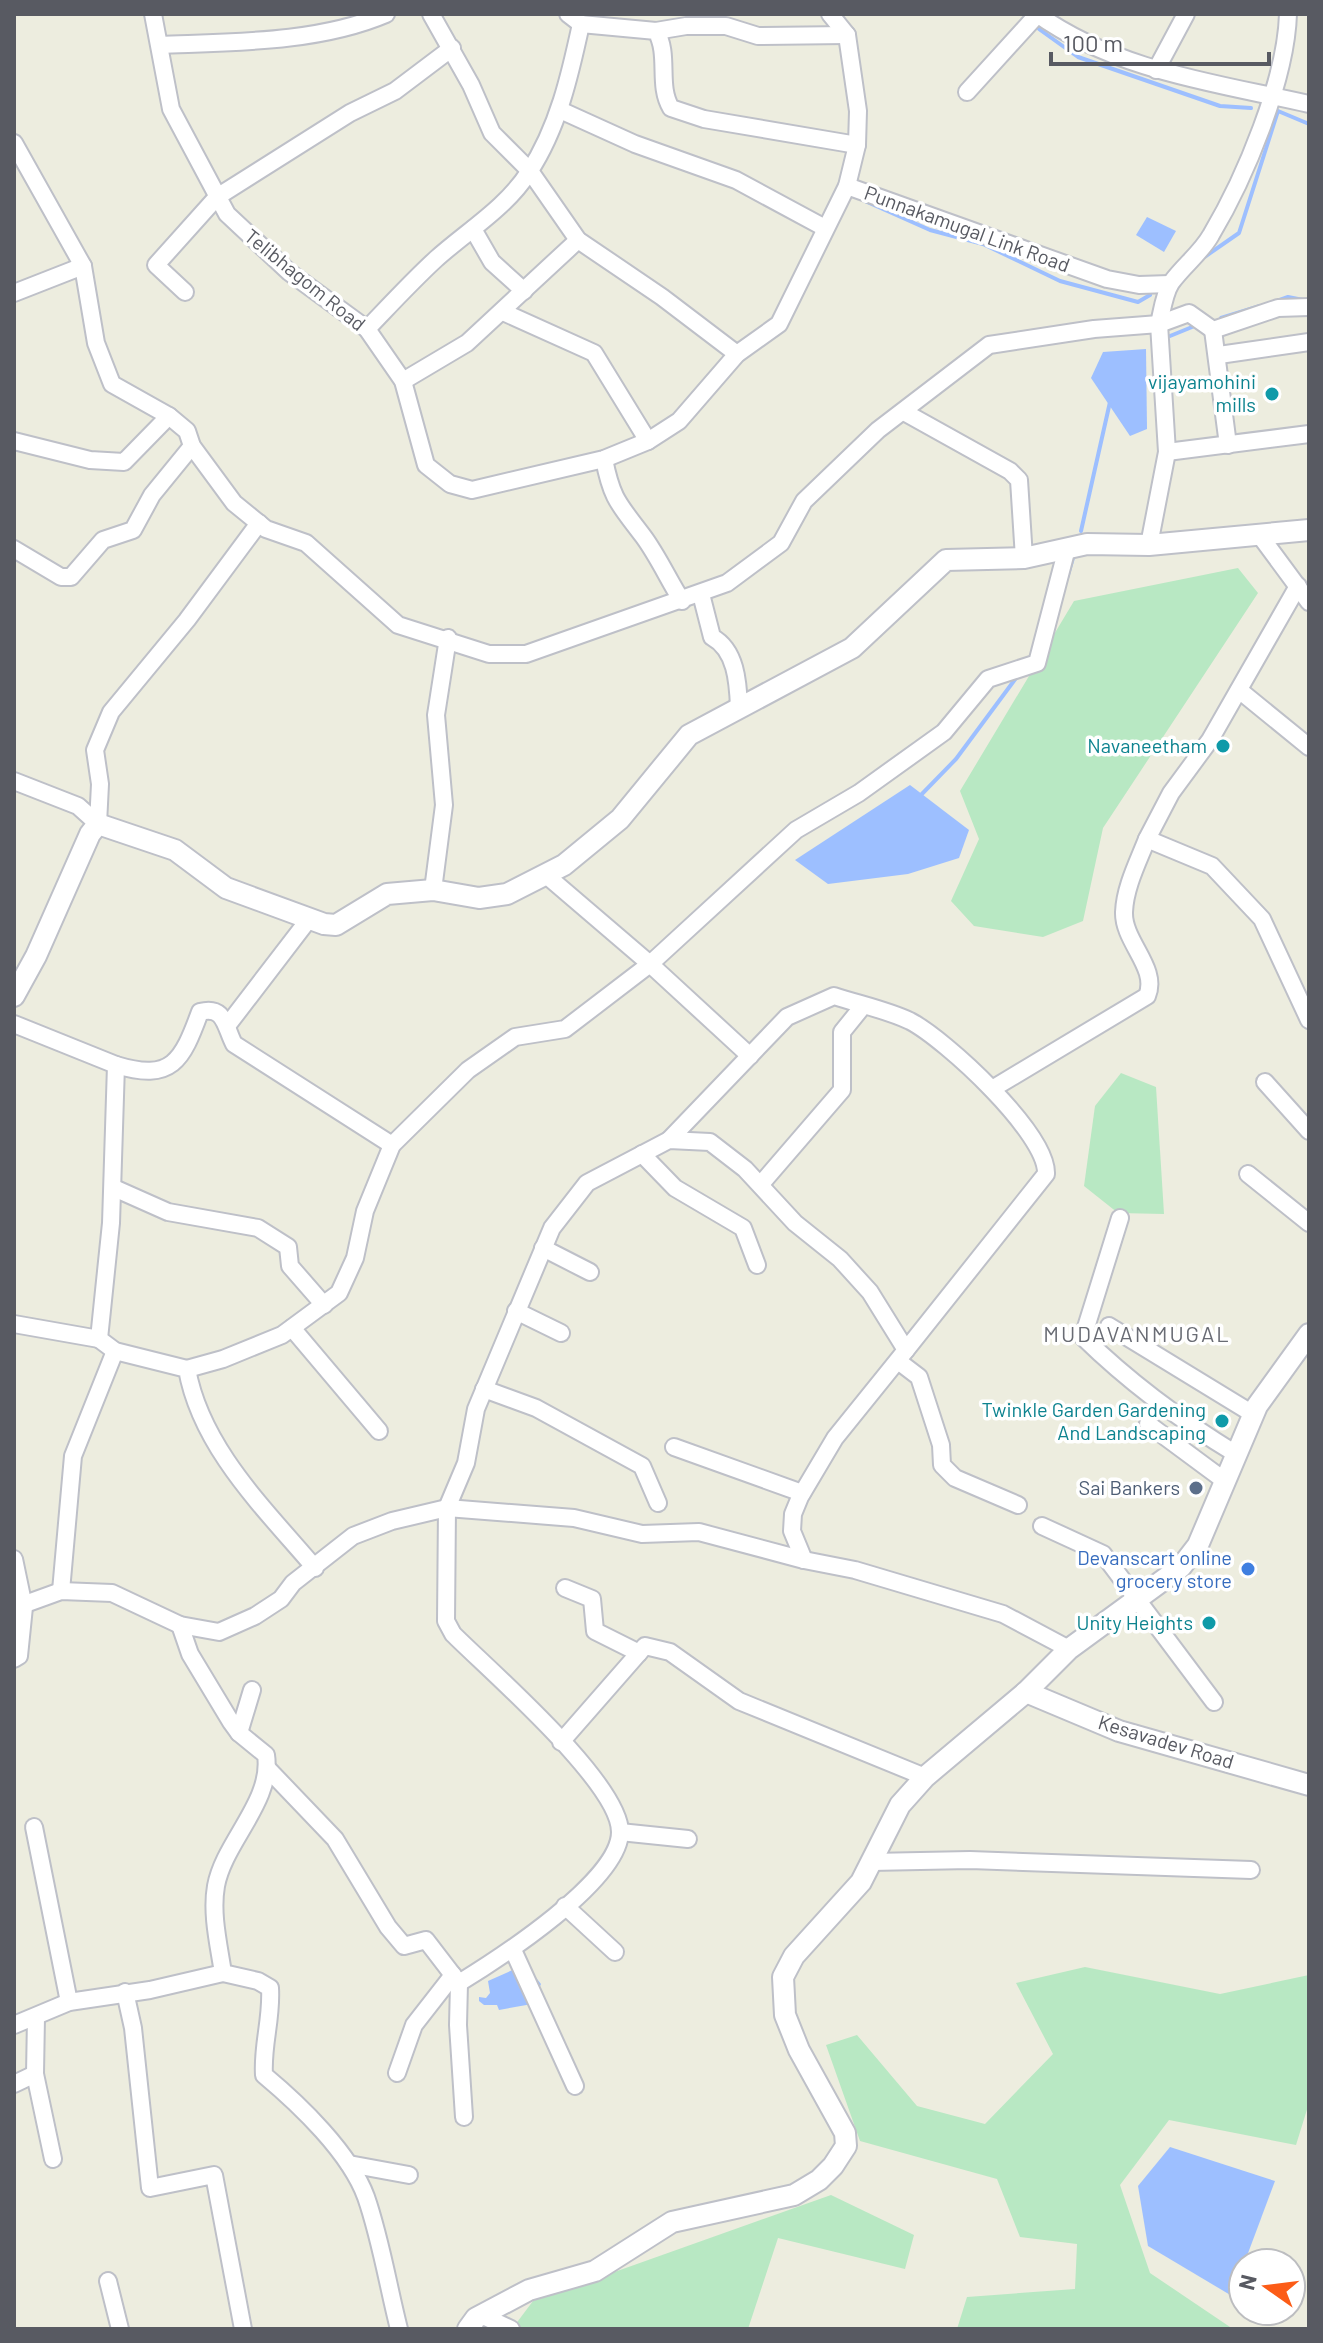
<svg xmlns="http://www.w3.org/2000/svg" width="1323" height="2343" viewBox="0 0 1323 2343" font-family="Barlow,sans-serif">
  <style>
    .green { fill: #b8e8c3 }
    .water { fill: #9dbfff }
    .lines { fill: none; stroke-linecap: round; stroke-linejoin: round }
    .stream { stroke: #9dbfff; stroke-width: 4 }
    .minor-casing { stroke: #bec0c8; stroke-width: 20 }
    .tertiary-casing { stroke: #bec0c8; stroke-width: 24 }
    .minor { stroke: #fff; stroke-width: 16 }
    .tertiary { stroke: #fff; stroke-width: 20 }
    .culture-dot { fill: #0f9aa8; stroke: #fff; stroke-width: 3 }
    .service-dot { fill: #5c6f8a; stroke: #fff; stroke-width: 3 }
    .shop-dot { fill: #3f7fe0; stroke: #fff; stroke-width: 3 }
    .labels { text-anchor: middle; stroke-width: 7; stroke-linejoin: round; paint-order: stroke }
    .street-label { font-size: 20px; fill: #585a62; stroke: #fff }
    .culture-label { font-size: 20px; fill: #0d838f; stroke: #fff; text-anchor: end }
    .service-label { font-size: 20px; fill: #4e5e75; stroke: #fff; text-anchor: end }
    .shop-label { font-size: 20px; fill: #366cbe; stroke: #fff; text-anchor: end }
    .neighbourhood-label { font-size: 22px; letter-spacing: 2px; fill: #696c74; stroke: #fff }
  </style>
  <rect width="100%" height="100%" fill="#ededdf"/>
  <!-- green -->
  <g class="green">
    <path d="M1238,568L1258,593L1103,828L1083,921L1043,937L974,926L951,901L979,839L960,791L1074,601Z"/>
    <path d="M1121,1073L1156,1087L1164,1214L1118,1213L1084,1186L1095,1106Z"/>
    <path d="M1085,1967L1220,1994L1309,1975V2103L1296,2145L1169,2120L1120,2185L1150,2273L1233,2329H957L967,2297L1075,2289L1077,2244L1020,2237L997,2179L860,2141L826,2045L857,2035L917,2106L985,2124L1053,2054L1016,1983Z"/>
    <path d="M831,2195L914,2235L905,2269L778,2238L748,2329H512L533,2301Z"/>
  </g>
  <!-- water -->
  <g class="water">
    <path d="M1147,217L1176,231L1164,252L1136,235Z"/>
    <path d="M1146,349L1147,429L1130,436L1091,378L1103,352Z"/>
    <path d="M910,785L969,830L959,858L908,874L828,884L795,860Z"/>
    <path d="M517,1968L529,1969L541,1984L532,2004L499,2010L497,2005H484L479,2001V1997L486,1998L490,1993L488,1981Z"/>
    <path d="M1170,2147L1275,2181L1232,2296L1148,2246L1138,2186Z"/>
  </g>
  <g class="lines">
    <!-- stream -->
    <g class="stream">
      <path d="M1039,29L1078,57L1220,106L1251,108"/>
      <path d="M865,201L930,230L983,244L1060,281L1138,302L1150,295"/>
      <path d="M1203,258L1239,233L1278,111L1309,124"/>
      <path d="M1277,301L1288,297L1303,300"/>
      <path d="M1221,318L1260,306"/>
      <path d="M1170,336L1197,325"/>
      <path d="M1081,531L1110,402"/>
      <path d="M1067,578L1073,558"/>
      <path d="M919,797L956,759L1019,674"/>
    </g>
    <defs>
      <g id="minor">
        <path d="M153,14L171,109L227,214L289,272L367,329L403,381L426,465L450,484L472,490L604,459L648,441L679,421L737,354L779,324L847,186L857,145L858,111L847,35L830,14"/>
        <path d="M431,14L471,85L492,133L530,171L578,240L662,297L737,354"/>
        <path d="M1037,14C1117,71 1216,83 1309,104"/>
        <path d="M581,24L656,31C670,55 657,85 671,108L704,119L857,145"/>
        <path d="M656,31L686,26H726L758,36L847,35"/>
        <path d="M160,45C233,42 318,43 386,14"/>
        <path d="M1156,70L1186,14"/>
        <path d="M967,92L1037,15"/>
        <path d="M560,110L635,144L736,180L825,228"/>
        <path d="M14,143L83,266L96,343L112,384L169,416L187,431L192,446L234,503L266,529L306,543L398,625L489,654H526L727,583L781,543L804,501L878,430L989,345L1094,329L1159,324L1189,313L1213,330L1278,308L1309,307"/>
        <path d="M847,186L1107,279L1139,285L1170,284"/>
        <path d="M473,229L492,262L524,291"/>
        <path d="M185,292L156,265L217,197L350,113L395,91L452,48"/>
        <path d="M14,293L83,266"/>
        <path d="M503,312L594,353L648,441"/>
        <path d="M367,329C390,305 412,281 436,259C467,231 506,208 529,172C558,128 570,75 581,24L568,14"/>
        <path d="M1213,330L1228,445"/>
        <path d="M1219,355L1309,342"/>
        <path d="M403,381L467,343L578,240"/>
        <path d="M904,412L1010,471L1019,480L1024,558"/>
        <path d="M14,441L90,460L124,462L169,416"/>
        <path d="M1167,452L1309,434"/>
        <path d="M604,459C612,500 619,504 643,536C658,556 669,581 682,601"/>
        <path d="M1261,537L1309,602"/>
        <path d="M1149,545L1167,452L1159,324C1162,311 1164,294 1171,283C1183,266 1201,253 1211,235C1245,178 1286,80 1288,14"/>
        <path d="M14,549L61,577H71L103,540L133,530L152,495L192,446"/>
        <path d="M1298,586L1210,740L1171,793L1147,839L1212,866L1262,919L1309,1020"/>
        <path d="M701,594L712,637C736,650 738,682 739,707"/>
        <path d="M1239,690L1309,747"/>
        <path d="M14,781L78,806L98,824"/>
        <path d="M98,824L100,784L95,750L111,712L187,620L259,523"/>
        <path d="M546,875L650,964L750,1056"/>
        <path d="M433,890L444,805L436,715L448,638"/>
        <path d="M14,1024L116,1065L111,1223L99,1339L115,1351L187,1369C201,1448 265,1509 315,1568"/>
        <path d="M227,1026L309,919"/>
        <path d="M116,1065C172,1082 182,1061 200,1012C225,1005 225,1027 234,1044L392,1145"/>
        <path d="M1265,1082L1309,1131"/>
        <path d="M992,1089L1147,996C1159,968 1123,942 1124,912C1125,887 1138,862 1147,839"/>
        <path d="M669,1140L787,1017L834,996C858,1004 887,1010 910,1021C945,1039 1048,1134 1046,1174L906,1350"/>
        <path d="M642,1154L675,1188L743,1228L757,1265"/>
        <path d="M1248,1174L1309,1223"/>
        <path d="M761,1184L842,1090V1032L863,1006"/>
        <path d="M114,1188L168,1212L258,1228L288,1247L290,1266L324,1305"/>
        <path d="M1120,1218L1083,1337C1130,1383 1180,1420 1236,1454"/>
        <path d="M543,1248L590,1272"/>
        <path d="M516,1311L561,1333"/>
        <path d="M14,1324L99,1339"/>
        <path d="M1109,1326L1253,1414"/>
        <path d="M292,1328L379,1431"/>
        <path d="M898,1361L919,1377L941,1445L942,1465L955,1478L1018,1505"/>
        <path d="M187,1369L223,1359L282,1335L339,1293L355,1258L365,1211L392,1145L468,1070L515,1037L565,1029L650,964L796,830L859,793L944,732L988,679L1037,663L1067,548"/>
        <path d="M484,1389L536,1408L642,1466L658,1503"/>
        <path d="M1148,1424L1225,1481"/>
        <path d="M674,1447L802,1493"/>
        <path d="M1042,1526L1103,1554L1214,1702"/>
        <path d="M14,1559L24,1607L19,1656L14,1659"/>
        <path d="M565,1588L592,1599L595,1631L639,1653"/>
        <path d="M61,1591L73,1456L115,1351"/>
        <path d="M14,1608L61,1591L112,1593L180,1625L219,1632L255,1616L281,1599L293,1583L353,1536L392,1521L447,1508L574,1518L642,1534L699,1532L804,1560L855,1570L1003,1614L1069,1649"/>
        <path d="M180,1625L190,1654L231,1722L239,1733L266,1755C273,1801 224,1842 216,1886C211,1914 219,1946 223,1973L258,1981L270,1988C272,2019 262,2045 264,2075C300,2105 350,2153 366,2197C381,2240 388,2286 399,2329"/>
        <path d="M239,1733L252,1690"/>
        <path d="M561,1742L645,1646L670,1652L739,1701L925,1777"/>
        <path d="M268,1769L335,1839L388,1927L404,1946L426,1940L459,1983C498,1959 620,1881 620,1832C620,1783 490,1671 453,1634L446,1621L447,1508L466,1463L476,1409L552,1228L587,1183L669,1140L710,1142L745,1169L795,1223L840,1259L870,1292L906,1350L835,1438L800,1497L793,1514L792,1531L804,1560"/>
        <path d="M34,1827L69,2002"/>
        <path d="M620,1832L688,1839"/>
        <path d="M871,1862L970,1860L1251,1870"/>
        <path d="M565,1906L615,1952"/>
        <path d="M513,1950L575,2086"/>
        <path d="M459,1983L458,2025L464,2117"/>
        <path d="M125,1992L133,2028L150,2188L214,2175L243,2329"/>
        <path d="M36,2017L35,2074L53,2159"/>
        <path d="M14,2025L69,2002L150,1990L223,1973"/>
        <path d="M397,2073L414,2025L453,1975"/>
        <path d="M14,2084L35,2074"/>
        <path d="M349,2164L409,2175"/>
        <path d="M108,2281L120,2329"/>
        <path d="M481,2315L511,2329"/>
      </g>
      <g id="tertiary">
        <path d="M14,996L36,956L90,834L98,824L175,850L226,888L324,924L336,925L387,894L433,890L479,898L507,894L564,865L620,819L689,735L852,648L946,560L1024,558L1087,544L1149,545L1309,530"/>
        <path d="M1026,1692L1119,1731L1309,1785"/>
        <path d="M468,2329L476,2318L529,2290L595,2271L672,2222L794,2195L819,2180L833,2166L846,2146L845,2133L799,2050L785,2015L783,1977L794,1956L861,1882L900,1805L925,1777L1026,1692L1069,1649L1181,1567L1198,1545L1257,1406L1309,1334"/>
      </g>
    </defs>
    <!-- minor casing -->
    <use href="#minor" class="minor-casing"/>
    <!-- tertiary casing -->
    <use href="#tertiary" class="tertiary-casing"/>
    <!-- minor -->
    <use href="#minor" class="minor"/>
    <!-- tertiary -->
    <use href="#tertiary" class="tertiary"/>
  </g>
  <!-- markers -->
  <g class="culture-dot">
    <circle cx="1272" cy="394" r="8"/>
    <circle cx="1223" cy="746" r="8"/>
    <circle cx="1222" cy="1421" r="8"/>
    <circle cx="1209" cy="1623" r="8"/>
  </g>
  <circle class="service-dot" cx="1196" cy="1488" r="8"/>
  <circle class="shop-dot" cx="1248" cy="1569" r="8"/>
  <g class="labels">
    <!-- street labels -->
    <g class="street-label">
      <text transform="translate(967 229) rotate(20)" y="7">Punnakamugal Link Road</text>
      <text transform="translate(305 280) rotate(39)" y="7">Telibhagom Road</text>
      <text transform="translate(1166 1742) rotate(17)" y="7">Kesavadev Road</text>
    </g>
    <!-- culture labels -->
    <g class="culture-label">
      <text x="1256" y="389">vijayamohini<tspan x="1256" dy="23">mills</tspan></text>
      <text x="1207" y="753">Navaneetham</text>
      <text x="1206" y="1417">Twinkle Garden Gardening<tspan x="1206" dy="23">And Landscaping</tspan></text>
      <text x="1193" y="1630">Unity Heights</text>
    </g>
    <!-- service labels -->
    <g class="service-label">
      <text x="1180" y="1495">Sai Bankers</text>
    </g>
    <!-- shop labels -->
    <g class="shop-label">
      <text x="1232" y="1565">Devanscart online<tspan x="1232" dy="23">grocery store</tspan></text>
    </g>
    <!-- neighbourhood labels -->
    <g class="neighbourhood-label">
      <text x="1137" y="1342">MUDAVANMUGAL</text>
    </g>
  </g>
  <!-- border -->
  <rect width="1323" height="2343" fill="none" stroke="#585a62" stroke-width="32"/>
  <!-- north arrow -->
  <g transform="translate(1267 2287) rotate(284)"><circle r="38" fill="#ffffff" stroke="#bcbdc0" stroke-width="2"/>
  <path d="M0-6L14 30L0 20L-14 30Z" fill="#fc5c17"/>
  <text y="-12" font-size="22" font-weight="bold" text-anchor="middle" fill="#585a62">N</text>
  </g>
  <!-- scale -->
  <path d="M1051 52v12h218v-12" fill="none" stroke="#585a62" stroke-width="4"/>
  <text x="1063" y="52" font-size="24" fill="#585a62" stroke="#ffffff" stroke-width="6" paint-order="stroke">100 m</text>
</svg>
